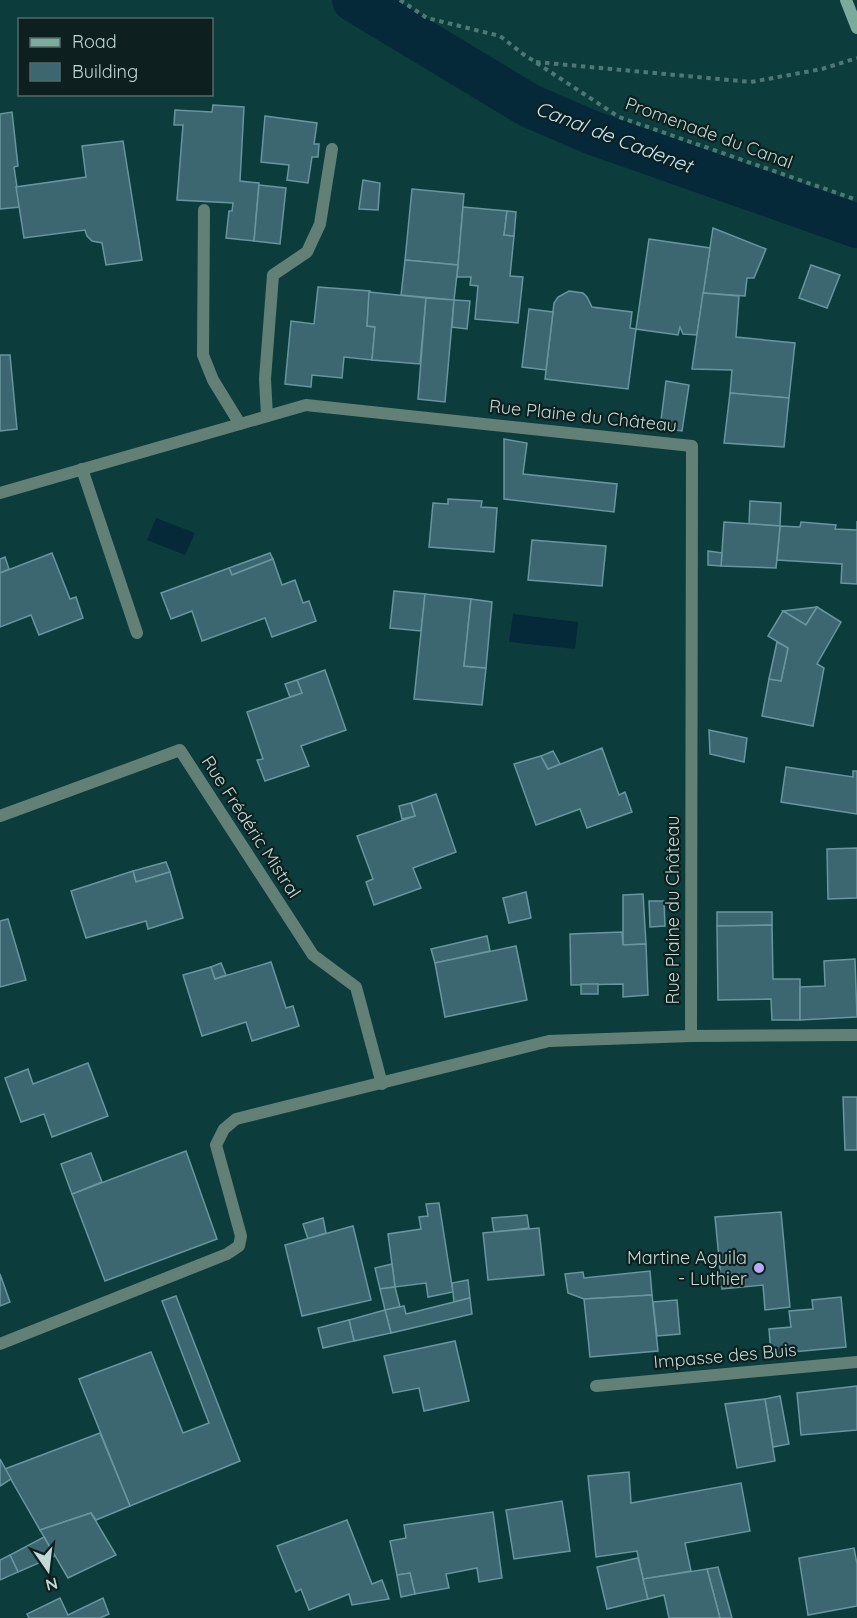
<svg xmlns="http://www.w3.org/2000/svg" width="857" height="1618" viewBox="0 0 857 1618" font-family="Quicksand,sans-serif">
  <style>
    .water { fill: #052939 }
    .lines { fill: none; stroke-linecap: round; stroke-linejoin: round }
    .canal { stroke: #052939; stroke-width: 44 }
    .building { fill: #3c6771; stroke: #69959f; stroke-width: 1.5 }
    .path { stroke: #4f7776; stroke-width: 4; stroke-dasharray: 4.5 4.5; stroke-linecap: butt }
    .lane { stroke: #638077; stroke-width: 12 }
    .street { stroke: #638077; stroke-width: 12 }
    .secondary { stroke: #7bab9b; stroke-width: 12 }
    .poi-dot { fill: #baaaf6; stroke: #0d201f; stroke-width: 2 }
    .labels { text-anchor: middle; stroke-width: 4.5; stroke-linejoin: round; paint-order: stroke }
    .street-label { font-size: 18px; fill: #c2d9d8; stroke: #0d201f }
    .poi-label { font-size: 18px; fill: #c2d9d8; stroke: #0d201f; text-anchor: end }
    .water-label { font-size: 20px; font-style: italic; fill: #c3e6f9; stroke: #0d201f }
  </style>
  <rect width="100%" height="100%" fill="#0c3d3c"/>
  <!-- water -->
  <g class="water">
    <path d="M156,518L195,533L185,555L147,540Z"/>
    <path d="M513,614L578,622L575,649L509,642Z"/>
  </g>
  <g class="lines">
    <!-- canal -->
    <path class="canal" d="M354,0L530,106L593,133L857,226"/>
  </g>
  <!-- building -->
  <g class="building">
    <path d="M213,105L244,107L240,181L259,183L254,241L226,238L229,211H232L233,203L177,200L183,125H174L175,110L212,112Z"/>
    <path d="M12,112L18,166L14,167L20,207L0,209V114Z"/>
    <path d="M265,116L317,123L314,144H319L318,157H312L308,183L287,180L289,165L261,162Z"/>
    <path d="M123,141L142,260L106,265L102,243L92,241L87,236L85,230L24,238L16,187L86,177L82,146Z"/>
    <path d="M363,180L380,183L378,210L359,209Z"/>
    <path d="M259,185L286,188L280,244L254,241Z"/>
    <path d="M412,189L464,194L458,265L405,260Z"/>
    <path d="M463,207L507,211L504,235L514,236L510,276L523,277L518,323L475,319L478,286L470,285L471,277H457Z"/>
    <path d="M507,211L516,212L514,236L504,235Z"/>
    <path d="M713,228L766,249L754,278H747L745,296L703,293Z"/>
    <path d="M649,239L710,248L697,335L683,334L680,327L678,335L636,329Z"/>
    <path d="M405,260L458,265L454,300L401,295Z"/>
    <path d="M811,265L840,275L827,308L799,298Z"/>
    <path d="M318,287L370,291L367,326L375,327L372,360L344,357L342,378L312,375L311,387L285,384L291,321L314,324Z"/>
    <path d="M569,291L583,293L587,297L592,307L632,312L630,328L636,329L628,389L545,379L554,303L558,297Z"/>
    <path d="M369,292L426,298L420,364L372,360L375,327L367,326Z"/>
    <path d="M703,293L739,296L736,337L795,343L789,398L730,393L732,370L692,369Z"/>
    <path d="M426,298L454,300L445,402L418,399Z"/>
    <path d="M454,300L470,301L467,329L452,327Z"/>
    <path d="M529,309L553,312L546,370L522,367Z"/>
    <path d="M0,355H10L17,429L0,431Z"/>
    <path d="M666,381L689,385L682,431L660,428Z"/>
    <path d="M730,393L789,398L784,447L724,443Z"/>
    <path d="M504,439L527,443L523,474L617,484L614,512L504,499Z"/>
    <path d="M448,499L482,501L481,507L497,508L494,552L429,547L433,503L448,504Z"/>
    <path d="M750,501L781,503L780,526L749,524Z"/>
    <path d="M857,521V584L841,583L842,564L777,560L780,526L800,527L801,522L836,525L835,529L857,530Z"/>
    <path d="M724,522L780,526L776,568L721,566Z"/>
    <path d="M532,540L606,546L602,586L528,580Z"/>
    <path d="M708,551L722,553L721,566L708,565Z"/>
    <path d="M52,553L70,599L76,597L83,618L39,635L31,615L0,627V573Z"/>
    <path d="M270,553L273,559L232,575L229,568Z"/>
    <path d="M5,557L9,569L0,573V559Z"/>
    <path d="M273,559L282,585L295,580L303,603L309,601L316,621L272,637L265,618L202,641L192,611L171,619L161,593L229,568L232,575Z"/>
    <path d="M394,591L425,594L421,631L390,628Z"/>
    <path d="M425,594L471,599L464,666L486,668L482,705L414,699Z"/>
    <path d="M471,599L492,602L486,668L464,666Z"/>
    <path d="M817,607L806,625L783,611Z"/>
    <path d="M817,607L841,622L817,664L824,668L813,726L762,716L769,679L781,681L788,648L768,636L783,611L806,625Z"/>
    <path d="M777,642L788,648L781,681L769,679Z"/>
    <path d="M325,670L346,730L301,746L309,766L265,781L257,760L263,759L247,712L302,693L297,680Z"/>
    <path d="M297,680L302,693L290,697L285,684Z"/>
    <path d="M709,730L747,738L744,762L710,754Z"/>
    <path d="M602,748L619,795L625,792L632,812L587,828L580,809L536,825L514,764L541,756L548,769Z"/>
    <path d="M553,751L560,764L548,769L541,756Z"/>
    <path d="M786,767L853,777V771H857V814L781,802Z"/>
    <path d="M436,794L456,852L413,868L421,888L374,905L366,882L373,879L357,836L415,816L411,803Z"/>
    <path d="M411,803L415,816L402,819L399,806Z"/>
    <path d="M857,848V898L828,899L827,849Z"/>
    <path d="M166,862L170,872L136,882L133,871Z"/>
    <path d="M133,871L136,882L170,872L183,918L148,929L146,921L86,938L71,891Z"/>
    <path d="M526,892L531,918L509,923L503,898Z"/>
    <path d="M643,894L646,944L623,945V895Z"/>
    <path d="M649,901H664L665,926L650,927Z"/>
    <path d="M717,912H772V925L717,926Z"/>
    <path d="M8,919L26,980L0,987V921Z"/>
    <path d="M772,925L773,979H800V1020H772L771,999L718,1000L717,926Z"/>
    <path d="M622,932L623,945L646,944L648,995L623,997V984L571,985L570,934Z"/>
    <path d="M487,936L490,951L435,963L431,949Z"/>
    <path d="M516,946L527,1000L445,1017L435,963Z"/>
    <path d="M855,959L857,1017L800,1020V987L825,986L824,961Z"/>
    <path d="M271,962L286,1008L293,1006L299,1026L252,1041L246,1022L202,1036L183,975L211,967L215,979Z"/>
    <path d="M221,963L226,975L215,979L211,967Z"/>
    <rect x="581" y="984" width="17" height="10"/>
    <path d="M88,1063L108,1116L52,1137L44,1114L21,1122L5,1078L28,1069L33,1084Z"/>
    <path d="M843,1097H857V1150H845Z"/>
    <path d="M186,1151L217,1239L105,1281L72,1194Z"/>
    <path d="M91,1153L102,1182L72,1194L61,1164Z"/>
    <path d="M439,1203L453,1292L428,1297L426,1283L395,1287L388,1234L421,1229L419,1217L428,1216L426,1204Z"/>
    <path d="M781,1212L790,1307L765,1310L763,1285L722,1289L715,1217Z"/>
    <path d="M527,1215L529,1228L494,1232L492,1218Z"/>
    <path d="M323,1218L326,1233L308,1239L303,1224Z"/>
    <path d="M353,1226L371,1300L302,1316L285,1245Z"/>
    <path d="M539,1228L544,1275L488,1280L483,1233Z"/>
    <path d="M392,1264L395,1287L380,1289L375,1268Z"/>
    <path d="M650,1271L652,1295L584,1299L568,1293L565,1274L583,1272L584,1278Z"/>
    <path d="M0,1274L10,1302L0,1306Z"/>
    <path d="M468,1280L470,1298L454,1302L452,1283Z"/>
    <path d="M395,1287L400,1307L385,1310L380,1289Z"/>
    <path d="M652,1295L658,1351L590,1357L584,1299Z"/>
    <path d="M176,1296L240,1461L130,1506L79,1379L151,1352L183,1433L209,1423L162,1301Z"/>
    <path d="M841,1297L846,1347L771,1354L769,1329L791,1327L789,1311L813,1309L812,1300Z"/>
    <path d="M470,1298L472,1314L391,1333L385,1310L404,1306L406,1314Z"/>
    <path d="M677,1300L680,1334L657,1336L653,1302Z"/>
    <path d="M385,1310L391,1333L354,1341L349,1320Z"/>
    <path d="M349,1320L354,1341L323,1348L318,1328Z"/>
    <path d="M455,1341L469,1401L424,1411L419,1388L393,1393L384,1356Z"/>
    <path d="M857,1386V1430L801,1435L797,1393Z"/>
    <path d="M780,1396L789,1444L773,1447L765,1399Z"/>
    <path d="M765,1399L775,1461L737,1468L725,1404Z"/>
    <path d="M100,1433L130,1506L96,1520L91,1513L40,1530L5,1469Z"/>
    <path d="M0,1459L11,1479L0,1486Z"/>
    <path d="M629,1472L631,1503L741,1483L750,1531L685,1543L691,1571L643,1579L637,1551L596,1557L588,1476Z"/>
    <path d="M562,1501L570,1551L514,1559L506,1510Z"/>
    <path d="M493,1512L502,1578L479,1582L477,1568L446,1574L449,1588L415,1594L410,1573L397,1575L390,1541L406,1538L404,1525Z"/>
    <path d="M91,1513L116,1555L68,1578L40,1530Z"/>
    <path d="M347,1520L372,1584L382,1580L389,1599L352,1605L349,1594L309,1610L301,1589L296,1592L277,1546Z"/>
    <path d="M44,1537L55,1556L18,1572L10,1555Z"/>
    <path d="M854,1548L857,1564V1606L808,1615L799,1558Z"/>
    <path d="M10,1555L18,1572L0,1580V1560Z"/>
    <path d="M638,1558L648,1599L607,1609L597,1567Z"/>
    <path d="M718,1567L732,1618H720L707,1569Z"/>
    <path d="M707,1569L720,1618H669L664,1595L648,1599L643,1579Z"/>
    <path d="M410,1573L415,1594L401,1597L397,1575Z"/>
    <path d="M60,1598L68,1615L103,1598L109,1614L100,1618H29L27,1614Z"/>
  </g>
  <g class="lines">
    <!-- path -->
    <g class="path">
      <path d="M400,0L427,18L500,36L523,54L619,117L857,200"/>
      <path d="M536,62L751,82L822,69L857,58"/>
    </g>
    <!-- lane -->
    <g class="lane">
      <path d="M204,210L203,355L213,380L240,424"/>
      <path d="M267,416L265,379L273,275L307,252L320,224L332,149"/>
      <path d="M82,469L137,633"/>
    </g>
    <!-- street -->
    <g class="street">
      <path d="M0,493L306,405L692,446L691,1036"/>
      <path d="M0,816L180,750L313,955L356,987L382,1084"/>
      <path d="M0,1344L227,1254L239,1246L241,1236L216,1145L224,1129L236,1119L549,1041L691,1036L857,1035"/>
      <path d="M596,1386L857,1362"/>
    </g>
    <!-- secondary -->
    <path class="secondary" d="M846,0L857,28"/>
  </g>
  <!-- markers -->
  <circle class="poi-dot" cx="759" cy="1268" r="6"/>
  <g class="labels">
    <!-- street labels -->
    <g class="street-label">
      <text transform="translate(709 133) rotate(20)" y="6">Promenade du Canal</text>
      <text transform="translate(583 416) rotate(6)" y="6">Rue Plaine du Château</text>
      <text transform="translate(251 827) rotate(57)" y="6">Rue Frédéric Mistral</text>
      <text transform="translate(673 910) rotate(-90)" y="6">Rue Plaine du Château</text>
      <text transform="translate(725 1356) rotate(-5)" y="6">Impasse des Buis</text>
    </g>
    <!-- poi labels -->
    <g class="poi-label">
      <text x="747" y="1264">Martine Aguila<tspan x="747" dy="21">- Luthier</tspan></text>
    </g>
    <!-- water labels -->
    <g class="water-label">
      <text transform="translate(614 137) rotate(21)" y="7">Canal de Cadenet</text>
    </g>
  </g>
  <!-- legend -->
  <rect x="18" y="18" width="195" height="78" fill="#0d201f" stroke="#556a69" stroke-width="1.5"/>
  <rect x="30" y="38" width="30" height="9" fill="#7bab9b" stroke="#556a69" stroke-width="1.5"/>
  <text x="72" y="48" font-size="18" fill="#c2d9d8">Road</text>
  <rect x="30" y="63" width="30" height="18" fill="#3c6771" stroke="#556a69" stroke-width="1.5"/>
  <text x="72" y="78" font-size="18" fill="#c2d9d8">Building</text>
  <!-- north arrow -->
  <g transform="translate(48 1570) rotate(166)" stroke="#0d201f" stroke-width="4.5" paint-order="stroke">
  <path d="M0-4.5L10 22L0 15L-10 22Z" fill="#c2d9d8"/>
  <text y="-9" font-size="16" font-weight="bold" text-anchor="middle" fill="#c2d9d8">N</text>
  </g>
</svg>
